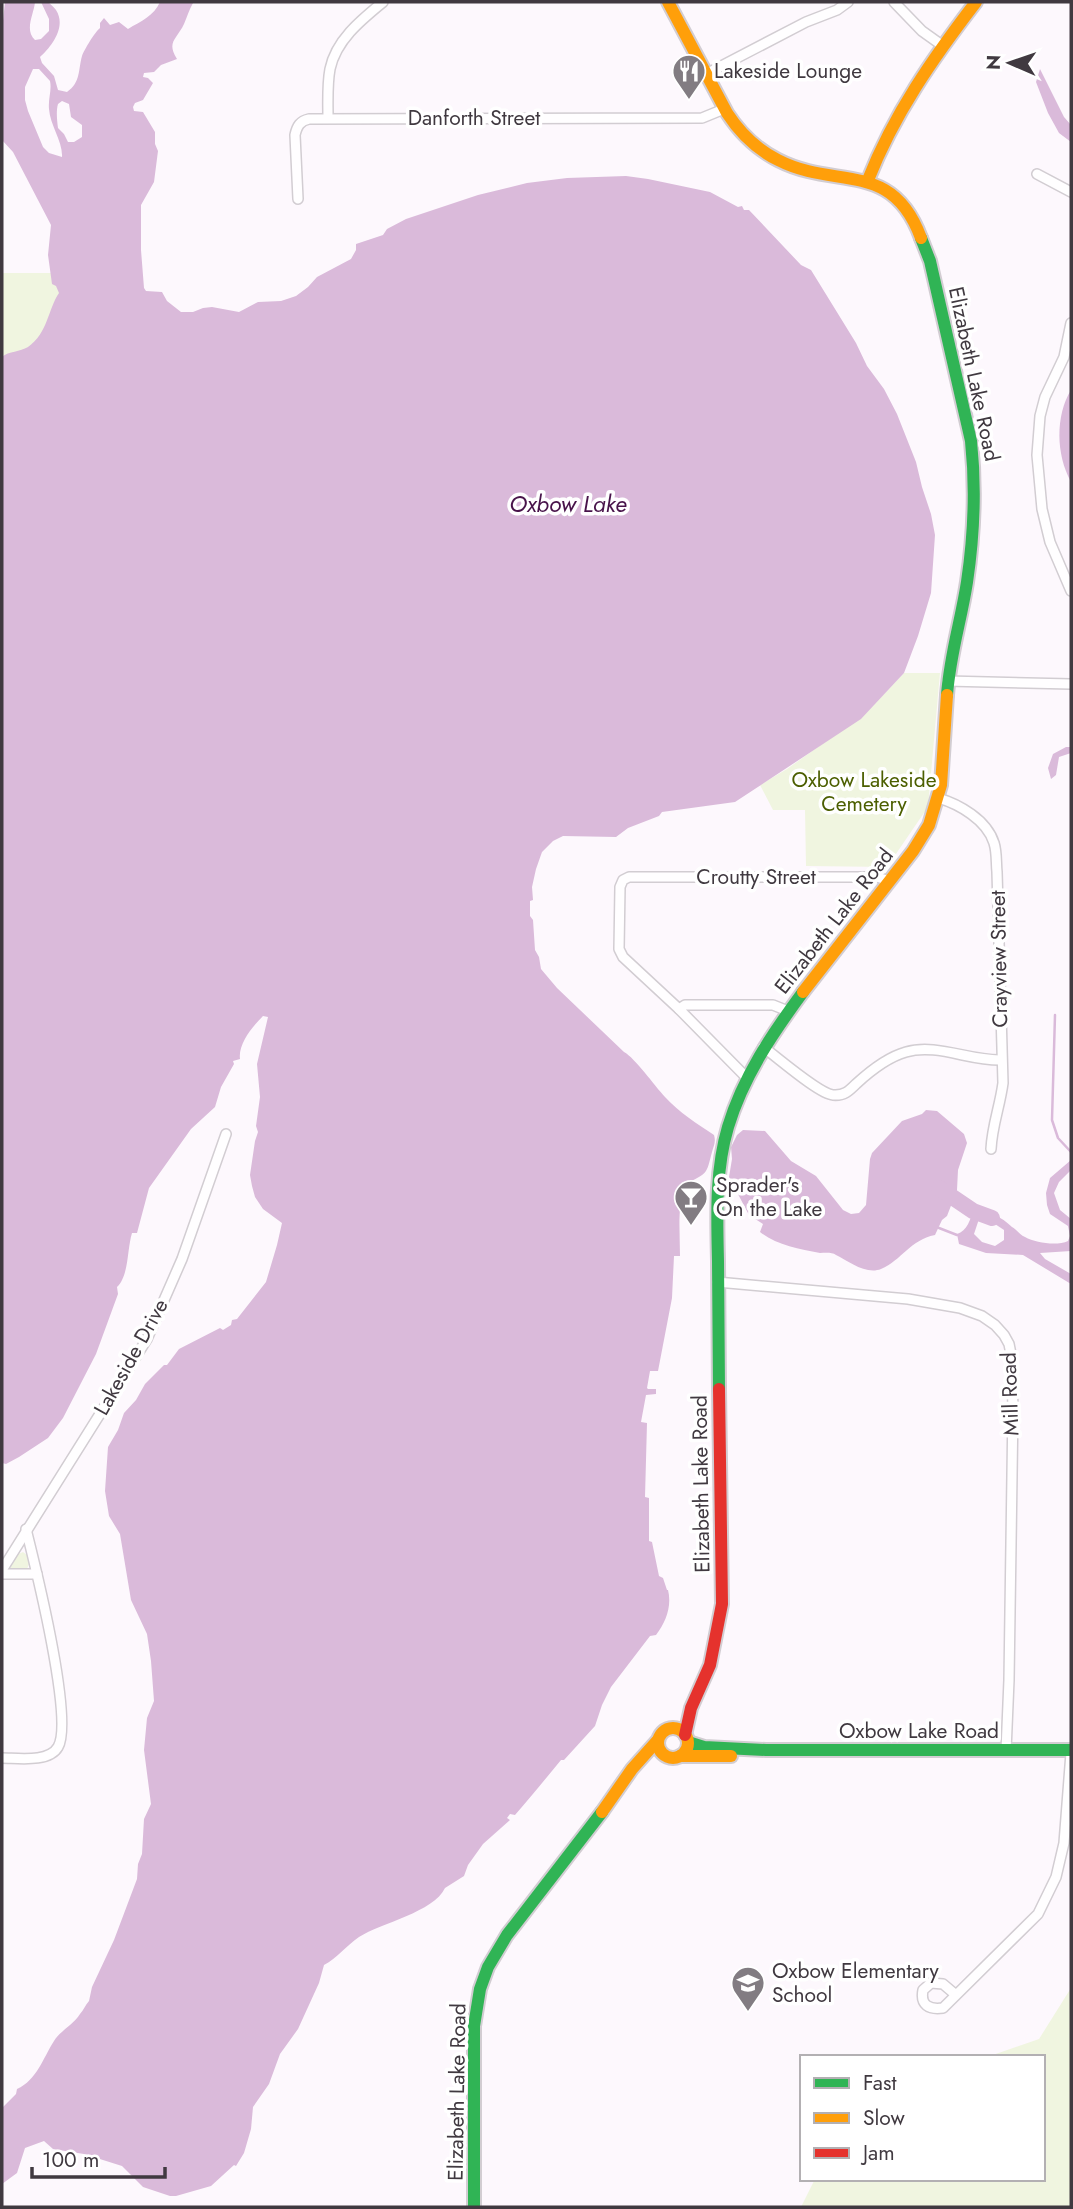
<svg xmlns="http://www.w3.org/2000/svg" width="1073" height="2209" viewBox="0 0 1073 2209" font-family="Jost,sans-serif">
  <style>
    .green { fill: #f0f5e0 }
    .water { fill: #dabada; fill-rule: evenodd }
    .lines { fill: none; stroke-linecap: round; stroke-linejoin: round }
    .stream { stroke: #dabada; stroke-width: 2.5 }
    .river { stroke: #dabada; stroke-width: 16 }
    .street-casing { stroke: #d2cdd2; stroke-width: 12 }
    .fast-casing { stroke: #d2cdd2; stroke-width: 16 }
    .slow-casing { stroke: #d2cdd2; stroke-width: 16 }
    .jam-casing { stroke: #d2cdd2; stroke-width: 16 }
    .street { stroke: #fffeff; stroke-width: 9 }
    .fast { stroke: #30b455; stroke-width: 12 }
    .slow { stroke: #ff9f0a; stroke-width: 12 }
    .jam { stroke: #e5322d; stroke-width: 12 }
    .labels { text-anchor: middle; stroke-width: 7; stroke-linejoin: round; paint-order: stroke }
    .poi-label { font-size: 21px; fill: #403940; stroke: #fff; text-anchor: start }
    .street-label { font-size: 21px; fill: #403940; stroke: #fff }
    .park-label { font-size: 21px; fill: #4c5f01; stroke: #fff }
    .water-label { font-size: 23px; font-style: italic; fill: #48134a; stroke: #fff }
  </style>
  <rect width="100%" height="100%" fill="#fdf8fd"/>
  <!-- green -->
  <g class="green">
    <path d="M2,273H83L2,397Z"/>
    <path d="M904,673H940L928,807L887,867L806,866L805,810H773L760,785L787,769L867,712Z"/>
    <path d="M23,1552L27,1555L29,1564L27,1569L11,1568L10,1565L16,1555Z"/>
    <path d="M1071,1988V2207H801L815,2179H1043V2057H987L1039,2039Z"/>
  </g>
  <!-- water -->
  <g class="water">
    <path d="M5,2H35C34,14 24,30 35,40L41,39L49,31V19L41,2H48C51,5 54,7 56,10C67,27 51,47 40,57L42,63L54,76L58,90L67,92C81,82 78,70 82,56C84,50 95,32 100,28V23L104,18L110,25L119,22L128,29C141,21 154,16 160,2H197L193,3C189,10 187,17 184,24C177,39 166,42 177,59L161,65L154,72L144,73L143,77L148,78L153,83L143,100L135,103L133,107L134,111L143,112L155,132V144L158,151L154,182L141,205V250L144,288L146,291L162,292L167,301L181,312H193L203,308L212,307L239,312L258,302L281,301L296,296L308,287L317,277L351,259L356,250V244L383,235L387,229L406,219L478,195L527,183L567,178L626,176L648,179L710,192L738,207L742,206L744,210H749L801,265L811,270L856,343L867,366L884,389L897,414L916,462L922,487L931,514L935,535L931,593L918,636L904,673L861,719L735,802L662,812L659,816L628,828L616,837L563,836L553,841L542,852L536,869L532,887L533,900L530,901V916L533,920L535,950L539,957L541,969L557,988L624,1052C635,1058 654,1085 665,1097C680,1113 696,1123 714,1135C716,1142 714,1145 712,1152C706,1175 708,1173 685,1184C677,1208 680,1232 680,1256H674L672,1298L658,1371H650L647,1388L648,1389H656V1394L646,1395L641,1422L647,1423L645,1497L649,1498V1541L652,1542L659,1576L663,1578L667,1590H668C672,1606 666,1622 656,1635L650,1636L611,1687L602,1705L595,1726L564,1760H561C546,1778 531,1797 515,1815L510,1814L507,1818L510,1820L483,1844L468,1865L464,1876L445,1888C434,1912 381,1923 359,1937C346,1946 337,1958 324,1965L319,1983L298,2029L280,2054L269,2084L253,2107L251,2129L244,2153L236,2166L234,2165L211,2186L176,2196H170L143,2187L122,2166L84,2154L53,2149L44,2141L25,2148L17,2173L2,2184V2108L16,2094L17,2089C37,2080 43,2058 54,2041C60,2031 73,2025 80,2014C84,2010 85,2005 89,2001L92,1987L114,1940L137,1879L138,1864L142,1854L144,1819L151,1804L144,1750L147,1718L154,1701L151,1661L147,1634L131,1600L120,1534L109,1516L105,1491L108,1447L118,1430L124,1413L136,1400L145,1384L164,1365H167L179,1349L220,1328L223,1330L231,1325L232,1320L237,1319L266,1282L277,1245L282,1223L263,1209L255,1197L252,1186L250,1175L255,1141L258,1132L256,1126L260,1097L257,1064L268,1017L263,1016C252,1027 238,1044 240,1059L233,1061L234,1064L221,1087L215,1107L191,1129L149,1188L137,1233H132C127,1249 129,1276 117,1287L118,1294L96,1354L63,1418L48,1438L19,1457L6,1464L2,1463V357C9,351 20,352 28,347C48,333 48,309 59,293L56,286L52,284L48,255L51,225L13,152L2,140V30ZM33,69H39L50,81C52,90 48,99 49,109C50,125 63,142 62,157L49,153L43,147L28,111L25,100V87ZM62,101L69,104L71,117L82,125V137L74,142H68L64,134L58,128C57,120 56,111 58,104Z"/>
    <path d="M1040,69L1064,117L1071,125V142L1059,133L1048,113L1036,82Z"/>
    <path d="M1071,390V482C1056,455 1055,416 1071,390Z"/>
    <path d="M1066,747H1071V753L1059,757L1056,775L1051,779L1048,768L1053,754Z"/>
    <path d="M926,1110L937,1111L964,1134L967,1143L958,1170L957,1190L947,1216L942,1220L935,1235C910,1240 902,1260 881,1269C866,1275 848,1261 836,1255C832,1252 825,1253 820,1253C799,1249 776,1245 760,1232L763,1224L749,1215L729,1177L732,1159L731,1147L737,1135L743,1130L765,1131L791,1161L816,1176L843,1210L851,1214L859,1213L866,1205L870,1159L872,1153L902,1121L922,1114Z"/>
    <path d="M1071,1160V1170L1059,1182L1054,1193L1060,1210L1071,1219V1251L1040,1253L1045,1259L1071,1274V1284L1023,1255L986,1253L959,1244L957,1234C967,1231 971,1219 973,1209C987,1210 1002,1217 1012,1227C1017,1230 1020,1235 1025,1237C1036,1243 1057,1246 1068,1241L1070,1236L1068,1226L1050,1214L1047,1205L1046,1193L1050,1178ZM979,1219L989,1220L1004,1230V1240L995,1246L982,1242L974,1234Z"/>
  </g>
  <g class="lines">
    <!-- stream -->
    <g class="stream">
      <path d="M1055,1015L1052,1120L1058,1138L1071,1152"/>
      <path d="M939,1228L957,1235"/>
    </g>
    <!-- river -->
    <path class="river" d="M939,1188L973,1211L992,1218"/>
    <defs>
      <g id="street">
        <path d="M894,2L922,31L943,46"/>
        <path d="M706,74L806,22L837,10L848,2"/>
        <path d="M328,118C328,102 327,85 330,69C336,40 361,20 383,2"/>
        <path d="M1037,174L1071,192"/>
        <path d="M298,199L295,135C297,126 300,121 309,119L702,118L724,109"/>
        <path d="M1071,323L1064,357L1045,397L1040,416L1037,455L1042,509L1050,542L1071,591"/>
        <path d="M947,681L1071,684"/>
        <path d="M938,798C959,804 987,820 994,843C997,852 996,863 997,872L1003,1083C1000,1106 992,1126 991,1149"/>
        <path d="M679,1009L685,1005H773L788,1011"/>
        <path d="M763,1047C777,1057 819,1094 833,1095C844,1096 849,1091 856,1084C869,1072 888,1057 906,1052C936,1043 970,1061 1001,1060"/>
        <path d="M746,1077L679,1009L623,957L619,949L620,887L623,880L629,877H877L890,881"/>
        <path d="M717,1282L908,1299L960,1308L982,1316L995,1325L1004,1335L1009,1344L1011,1354L1013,1407L1009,1680L1006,1751"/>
        <path d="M2,1570L147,1339L182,1259L226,1134"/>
        <path d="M2,1574H37"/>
        <path d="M2,1758C17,1758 49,1763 58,1747C74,1720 35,1565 26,1529"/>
        <path d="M956,1995L943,1984L931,1983L923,1990C920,2005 929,2010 943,2008L1038,1914L1056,1877L1064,1843L1071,1753"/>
      </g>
      <g id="fast">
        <path d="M921,238L930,261L971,441C976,488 974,535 967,582C961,621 950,654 947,695"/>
        <path d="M719,1389C719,1347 718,1304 718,1261C717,1216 715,1171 728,1127C743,1077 772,1034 803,992"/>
        <path d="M688,1742L704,1747L766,1750H1071"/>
        <path d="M474,2207V2026L480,1989L488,1967L507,1935L602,1812"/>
      </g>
      <g id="slow">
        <path d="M668,2L727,113C740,133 756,149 778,160C836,190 892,159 921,238"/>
        <path d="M868,180C894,114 933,58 976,2"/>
        <path d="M803,992L913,851L929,825L941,785L947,695"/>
        <circle cx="673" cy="1743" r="15"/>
        <path d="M680,1756H731"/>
        <path d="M602,1812L632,1769L657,1741"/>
      </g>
      <path id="jam" d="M685,1735L691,1708L710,1665L722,1604L719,1389"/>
    </defs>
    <!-- street casing -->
    <use href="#street" class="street-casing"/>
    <!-- fast casing -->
    <use href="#fast" class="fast-casing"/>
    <!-- slow casing -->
    <use href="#slow" class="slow-casing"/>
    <!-- jam casing -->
    <use href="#jam" class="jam-casing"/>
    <!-- street -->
    <use href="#street" class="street"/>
    <!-- fast -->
    <use href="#fast" class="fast"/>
    <!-- slow -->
    <use href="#slow" class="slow"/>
    <!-- jam -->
    <use href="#jam" class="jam"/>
  </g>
  <!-- icons -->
  <defs>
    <symbol id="restaurant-pin" viewBox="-11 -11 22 30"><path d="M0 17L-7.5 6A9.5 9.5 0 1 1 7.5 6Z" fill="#827c82" stroke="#fff"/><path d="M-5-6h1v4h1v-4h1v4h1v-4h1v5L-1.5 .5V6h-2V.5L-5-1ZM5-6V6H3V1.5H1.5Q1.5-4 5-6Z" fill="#fff"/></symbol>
    <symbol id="bar-pin" viewBox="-11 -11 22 30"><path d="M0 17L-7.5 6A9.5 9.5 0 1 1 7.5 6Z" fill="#827c82" stroke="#fff"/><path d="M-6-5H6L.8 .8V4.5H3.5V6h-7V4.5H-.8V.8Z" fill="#fff"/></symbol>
    <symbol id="school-pin" viewBox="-11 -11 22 30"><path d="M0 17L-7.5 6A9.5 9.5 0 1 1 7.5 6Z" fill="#827c82" stroke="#fff"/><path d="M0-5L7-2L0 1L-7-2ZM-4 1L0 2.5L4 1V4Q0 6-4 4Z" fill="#fff"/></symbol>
  </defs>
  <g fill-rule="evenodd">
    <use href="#restaurant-pin" x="670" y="52" width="38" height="52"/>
    <use href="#bar-pin" x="672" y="1178" width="38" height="52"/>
    <use href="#school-pin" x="729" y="1964" width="38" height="52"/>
  </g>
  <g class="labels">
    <!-- poi labels -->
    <g class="poi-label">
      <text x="714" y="78">Lakeside Lounge</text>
      <text x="716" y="1192">Sprader's<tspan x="716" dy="24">On the Lake</tspan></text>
      <text x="772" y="1978">Oxbow Elementary<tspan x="772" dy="24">School</tspan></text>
    </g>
    <!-- street labels -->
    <g class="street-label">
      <text x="474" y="125">Danforth Street</text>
      <text transform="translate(974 374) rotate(78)" y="7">Elizabeth Lake Road</text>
      <text x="756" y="884">Croutty Street</text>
      <text transform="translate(834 921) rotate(-52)" y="7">Elizabeth Lake Road</text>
      <text transform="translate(999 959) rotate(-91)" y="7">Crayview Street</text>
      <text transform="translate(131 1357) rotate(-61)" y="7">Lakeside Drive</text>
      <text transform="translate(1010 1394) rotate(-92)" y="7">Mill Road</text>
      <text transform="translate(701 1484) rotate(-91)" y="7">Elizabeth Lake Road</text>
      <text x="919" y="1738">Oxbow Lake Road</text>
      <text transform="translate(457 2092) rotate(-89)" y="7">Elizabeth Lake Road</text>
    </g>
    <!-- park labels -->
    <g class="park-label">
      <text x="864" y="787">Oxbow Lakeside<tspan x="864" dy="24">Cemetery</tspan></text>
    </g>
    <!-- water labels -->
    <g class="water-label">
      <text x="568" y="512">Oxbow Lake</text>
    </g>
  </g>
  <!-- border -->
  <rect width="1073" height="2209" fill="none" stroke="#403940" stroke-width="7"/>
  <!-- legend -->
  <rect x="800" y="2055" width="245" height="126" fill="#ffffff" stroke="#b3b0b3" stroke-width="2"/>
  <rect x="814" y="2078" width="35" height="10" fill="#30b455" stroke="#b3b0b3" stroke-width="2"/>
  <text x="863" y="2090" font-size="21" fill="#403940">Fast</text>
  <rect x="814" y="2113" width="35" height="10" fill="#ff9f0a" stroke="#b3b0b3" stroke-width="2"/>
  <text x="863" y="2125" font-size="21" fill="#403940">Slow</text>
  <rect x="814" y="2148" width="35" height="10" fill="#e5322d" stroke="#b3b0b3" stroke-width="2"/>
  <text x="863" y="2160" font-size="21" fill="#403940">Jam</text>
  <!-- north arrow -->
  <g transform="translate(1010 63) rotate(272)" stroke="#ffffff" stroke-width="5" paint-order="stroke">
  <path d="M0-5L12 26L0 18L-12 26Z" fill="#403940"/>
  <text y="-10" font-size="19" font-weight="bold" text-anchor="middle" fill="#403940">N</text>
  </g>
  <!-- scale -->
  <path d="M32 2167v10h133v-10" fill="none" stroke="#403940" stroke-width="3.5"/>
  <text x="42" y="2167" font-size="21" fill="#403940" stroke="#ffffff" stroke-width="5" paint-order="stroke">100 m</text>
</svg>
